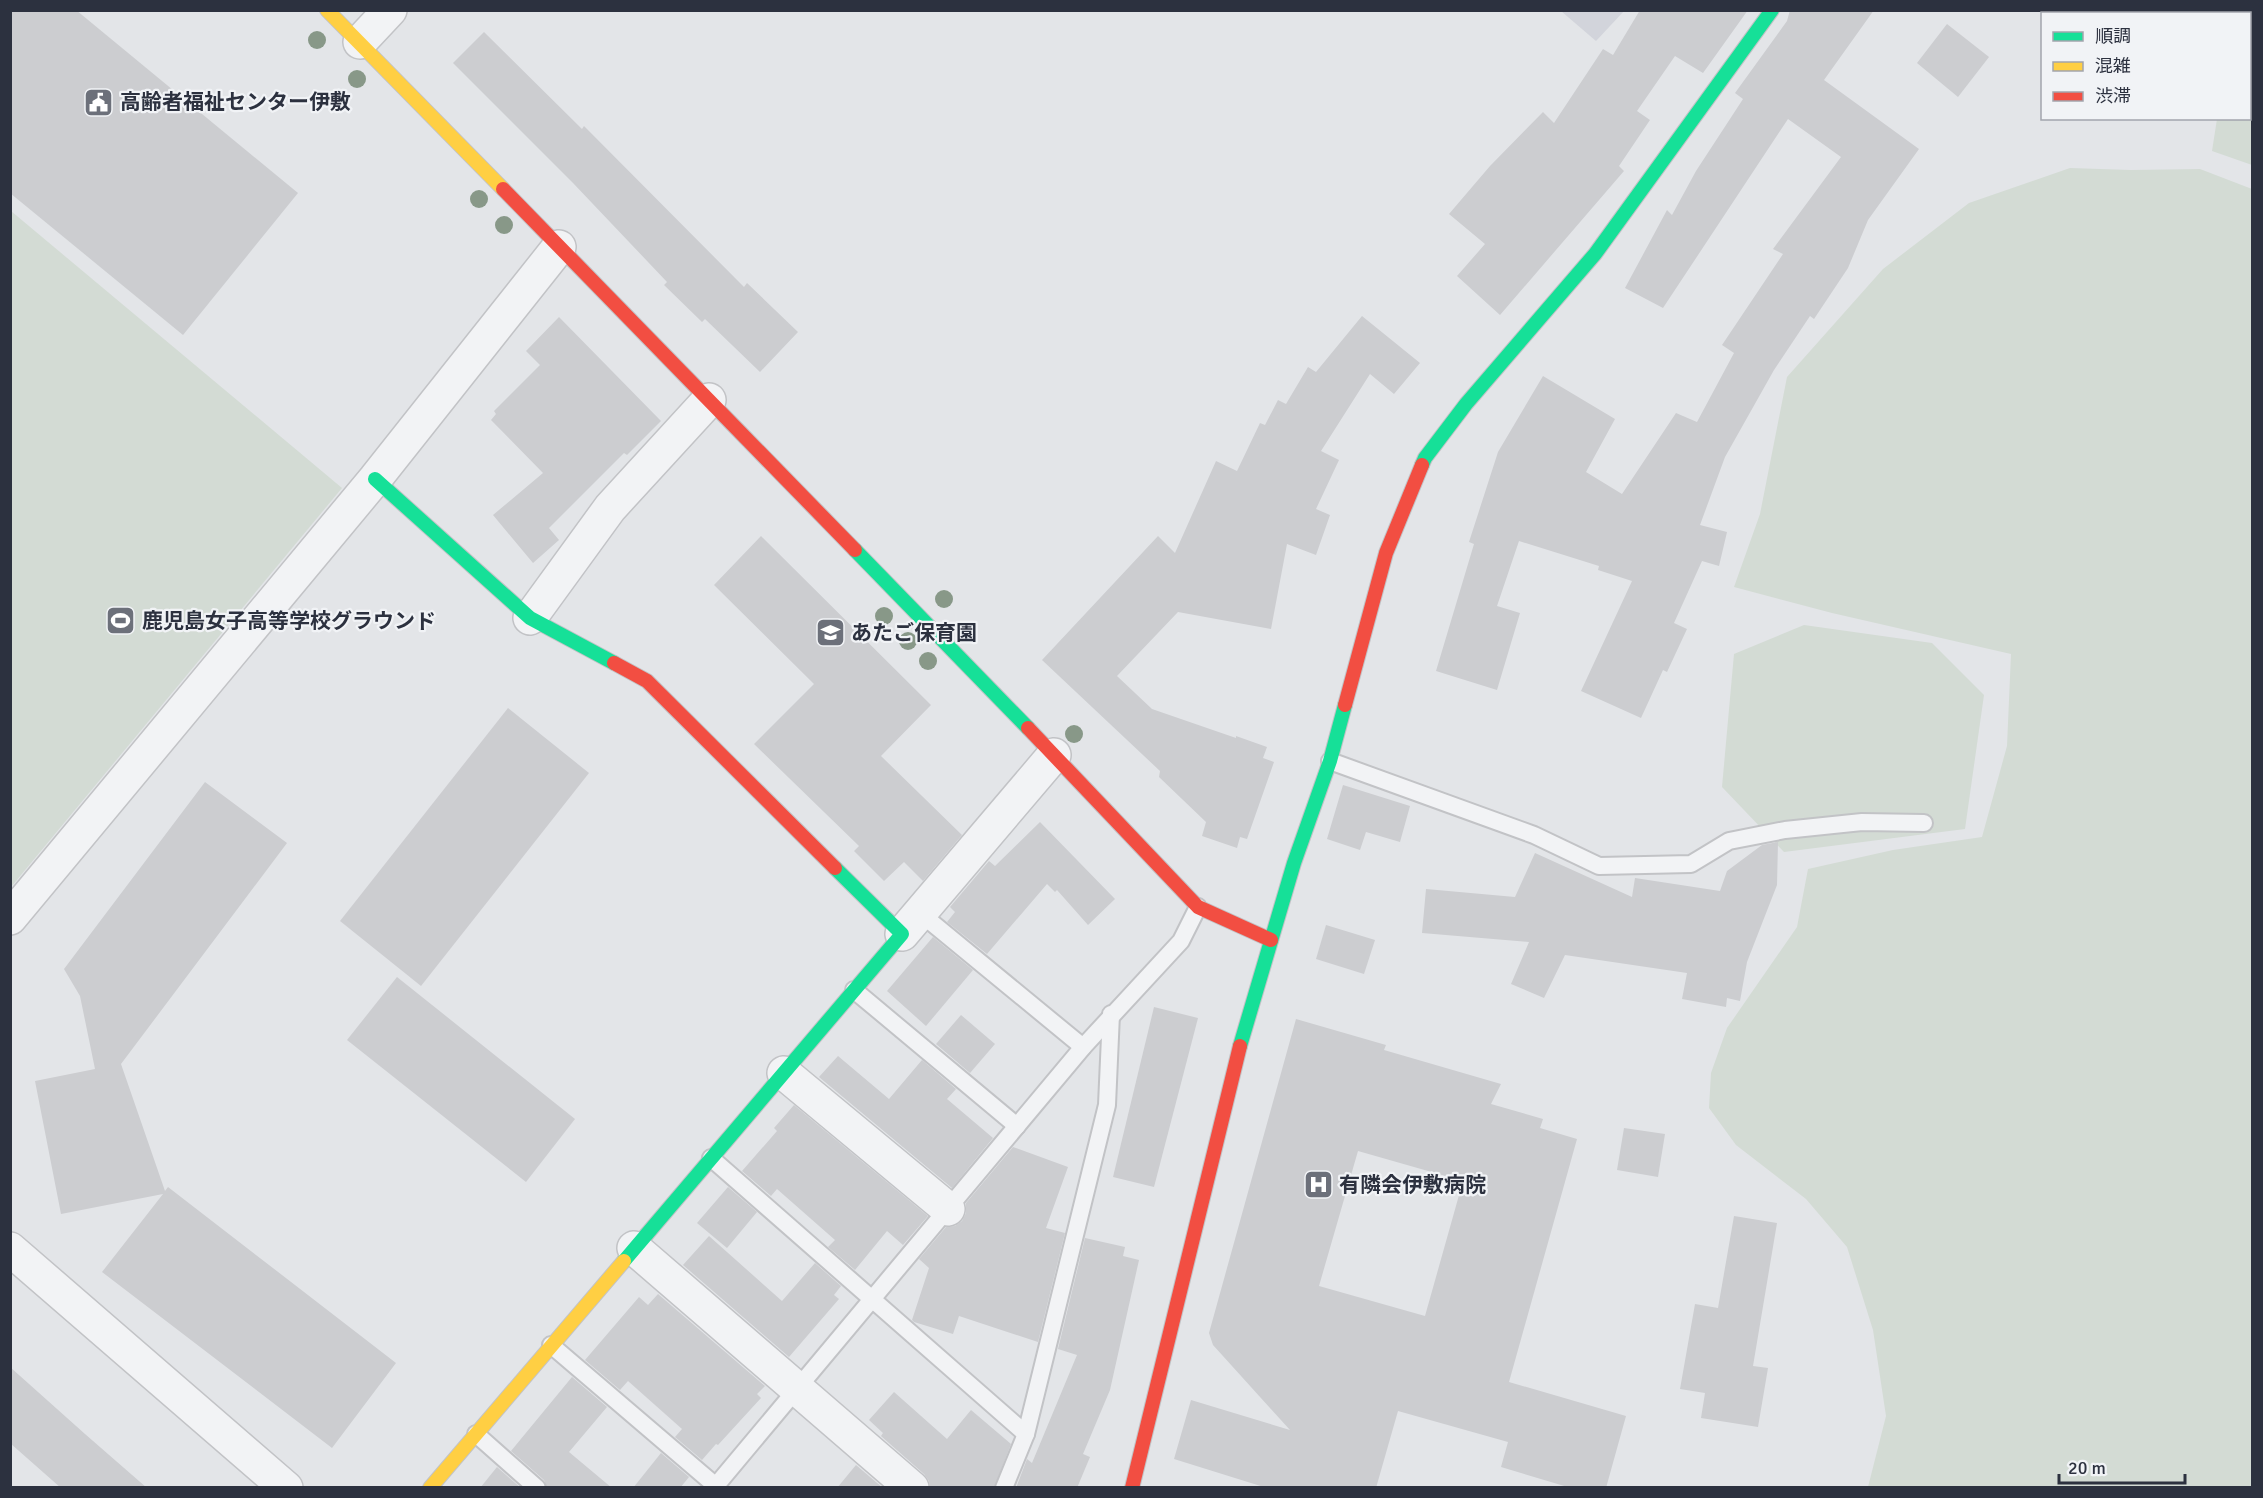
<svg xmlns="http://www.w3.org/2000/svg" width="2263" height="1498" viewBox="0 0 2263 1498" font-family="Signika,'Noto Sans JP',sans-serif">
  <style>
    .built { fill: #d2d4db }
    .green { fill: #d3dbd4 }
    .building { fill: #cccdd0; fill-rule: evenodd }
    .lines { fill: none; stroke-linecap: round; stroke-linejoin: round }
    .lane-casing { stroke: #c2c3c6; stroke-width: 20 }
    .street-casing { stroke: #c2c3c6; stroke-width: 36 }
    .fast-casing { stroke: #c2c3c6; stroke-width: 16 }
    .slow-casing { stroke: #c2c3c6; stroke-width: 16 }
    .jam-casing { stroke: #c2c3c6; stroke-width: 16 }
    .path { stroke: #c2c3c8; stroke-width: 4; stroke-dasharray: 4.5 4.5; stroke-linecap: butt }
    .lane { stroke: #f2f3f5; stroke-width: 16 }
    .street { stroke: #f2f3f5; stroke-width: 33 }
    .fast { stroke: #16e098; stroke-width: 14 }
    .slow { stroke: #ffcf43; stroke-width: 14 }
    .jam { stroke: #f24e42; stroke-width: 14 }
    .tree { fill: #889888 }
    .labels { text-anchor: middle; stroke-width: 4.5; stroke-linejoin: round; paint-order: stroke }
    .poi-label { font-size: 21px; font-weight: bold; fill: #2c313f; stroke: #f1f3f6; text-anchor: start }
  </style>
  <rect width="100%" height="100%" fill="#e3e5e8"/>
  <!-- built -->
  <path class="built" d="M1561,11H1624L1596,41Z"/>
  <!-- green -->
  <g class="green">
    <path d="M2250,65L2252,66V165L2212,151L2217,119L2250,118Z"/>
    <path d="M2070,168L2131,170L2200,169L2252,189V1487H1868L1886,1416L1873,1330L1847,1247L1806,1199L1736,1145L1709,1108L1711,1073L1727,1028L1797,927L1808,869L1893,850L1982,837L2007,746L2011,654L1832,613L1734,587L1760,514L1787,377L1883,269L1969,203Z"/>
    <path d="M11,211L342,488L11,887Z"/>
    <path d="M1804,625L1932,643L1984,695L1965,829L1784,852L1722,787L1734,654Z"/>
  </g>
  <!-- building -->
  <g class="building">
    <path d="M10,10H76L298,193L183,335L10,193Z"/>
    <path d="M1640,10H1748L1703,73L1675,56L1637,111L1650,120L1619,166L1624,171L1500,315L1457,276L1485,244L1449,214L1490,166L1543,112L1554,123L1603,49L1613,55Z"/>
    <path d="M1790,10H1874L1824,80L1919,149L1868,220L1848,268L1814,319L1810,316L1774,370L1725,457L1700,525L1727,532L1719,566L1702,561L1674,623L1687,629L1667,672L1663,670L1641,718L1581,691L1632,581L1598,570L1599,566L1519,541L1497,606L1520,613L1497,690L1436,671L1474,544L1469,542L1498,452L1543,376L1615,419L1586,472L1622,494L1676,413L1697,422L1734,353L1722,345L1783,254L1773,249L1841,157L1788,119L1663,308L1625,288L1667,210L1672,215L1696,171L1743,99L1735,93L1787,21Z"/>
    <path d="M1947,24L1989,57L1958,97L1917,63Z"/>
    <path d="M484,32L582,129L584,126L744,287L747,283L798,332L760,372L705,319L702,322L664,285L667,282L573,183L453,63Z"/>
    <path d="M1362,316L1420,363L1394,394L1370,374L1321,451L1339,460L1316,509L1330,515L1316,555L1287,544L1271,629L1178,612L1117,676L1152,709L1236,738V736L1267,747L1263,758L1274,762L1247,839L1240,837L1237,848L1202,836L1206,822L1159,777L1160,771L1042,660L1158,536L1175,553L1216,461L1237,471L1260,423L1265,425L1278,400L1286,404L1308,367L1316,372Z"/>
    <path d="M559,317L661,421L627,455L624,453L549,528L559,540L533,563L493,515L543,473L491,420L496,414L494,411L540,365L526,351Z"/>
    <path d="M761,536L931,705L881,756L962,835L923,881L904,862L884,881L854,851L859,846L754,744L814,684L714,585Z"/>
    <path d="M508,708L589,773L421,986L340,921Z"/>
    <path d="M205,782L287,843L121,1064L165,1191L168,1187L396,1363L332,1448L102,1272L163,1194L61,1214L35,1081L95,1069L80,996L64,969Z"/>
    <path d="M1343,785L1410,806L1400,842L1366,832L1360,850L1327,839Z"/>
    <path d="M1040,822L1115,899L1088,925L1057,890L1055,892L1047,884L987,954L947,922L955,912L950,907L989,861L995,866Z"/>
    <path d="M1778,842L1777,885L1747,962L1740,1001L1727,998L1726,1007L1682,999L1687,973L1565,955L1544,998L1511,984L1529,942L1422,933L1426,889L1515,897L1535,853L1632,897L1635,878L1720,891L1727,871L1762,845Z"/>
    <path d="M1326,925L1375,940L1364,974L1316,959Z"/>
    <path d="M933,937L973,970L926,1026L887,991Z"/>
    <path d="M397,977L575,1119L526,1182L347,1040Z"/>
    <path d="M1154,1007L1198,1018L1154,1187L1113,1177Z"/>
    <path d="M961,1015L995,1044L970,1073L936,1044Z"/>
    <path d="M1296,1019L1386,1045L1384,1050L1501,1084L1491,1104L1543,1119L1540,1128L1577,1139L1509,1382L1626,1416L1606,1488H1571L1501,1467L1508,1442L1398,1411L1376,1488H1267L1174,1459L1191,1400L1290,1430L1213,1345L1209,1333ZM1358,1151L1463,1181L1425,1316L1319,1286Z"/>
    <path d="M838,1056L889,1099L922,1060L956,1089L947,1099L993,1138L952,1188L819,1077Z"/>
    <path d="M794,1105L928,1216L903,1245L887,1231L855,1270L828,1247L835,1240L777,1189L771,1196L742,1171L777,1131L774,1128Z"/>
    <path d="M1624,1128L1665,1134L1658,1177L1617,1170Z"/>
    <path d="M1013,1147L1068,1167L1046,1228L1065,1233L1038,1342L959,1316L953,1334L914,1322L912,1320L929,1268L919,1259L946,1227L955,1226L962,1221L966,1213V1203Z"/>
    <path d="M728,1187L757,1212L727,1248L697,1223Z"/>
    <path d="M1734,1216L1777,1223L1753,1366L1768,1368L1758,1427L1701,1418L1705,1393L1680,1389L1695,1304L1718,1308Z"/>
    <path d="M709,1236L782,1301L815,1263L841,1286L834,1295L839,1299L789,1357L683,1265Z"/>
    <path d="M1085,1238L1125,1247L1123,1256L1139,1260L1110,1390L1083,1454L1090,1457L1077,1488H1016L1027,1459L1032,1463L1077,1355L1058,1349Z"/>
    <path d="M658,1294L765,1386L757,1394L761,1398L718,1445L716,1444L702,1460L675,1437L682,1429L628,1381L620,1390L585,1360L639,1297L648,1305Z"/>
    <path d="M10,1367L85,1434L147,1488H61L10,1443Z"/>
    <path d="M572,1377L607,1407L569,1452L612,1488H547L544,1480L511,1451Z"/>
    <path d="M894,1392L947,1439L971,1410L1011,1444L994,1488H930L929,1481L924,1474L881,1436L883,1433L869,1420Z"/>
    <path d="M661,1453L689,1477L680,1488H633Z"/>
    <path d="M856,1465L883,1488H837Z"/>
    <path d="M497,1467L521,1488H480Z"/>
  </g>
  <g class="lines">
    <defs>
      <g id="lane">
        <path d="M1330,761L1534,835L1599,866L1691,864L1729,841L1785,830L1862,822L1924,823"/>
        <path d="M920,913L1083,1047"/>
        <path d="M854,990L1017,1126"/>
        <path d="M711,1158L1026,1434"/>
        <path d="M551,1345L716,1486"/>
        <path d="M476,1434L537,1488"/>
        <path d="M714,1488L1083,1047L1181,941L1198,907"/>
        <path d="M1004,1488L1026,1434L1107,1105L1111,1014"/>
      </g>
      <g id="street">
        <path d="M360,42L390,10"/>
        <path d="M530,618L610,508L709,400"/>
        <path d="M10,918L375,479L559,247"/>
        <path d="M902,934L1054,755"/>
        <path d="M784,1073L948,1209"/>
        <path d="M634,1248L912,1488"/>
        <path d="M10,1249L286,1488"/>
      </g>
      <g id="fast">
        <path d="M1422,465L1425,458L1466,404L1595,254L1772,10"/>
        <path d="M375,479L530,618L614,663"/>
        <path d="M855,550L1028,728"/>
        <path d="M1240,1046L1294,863L1330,761L1345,705"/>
        <path d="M624,1261L902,934L835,868"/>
      </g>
      <g id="slow">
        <path d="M327,10L503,189"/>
        <path d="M430,1488L624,1261"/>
      </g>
      <g id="jam">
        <path d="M503,189L855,550"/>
        <path d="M614,663L647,681L835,868"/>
        <path d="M1345,705L1386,553L1422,465"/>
        <path d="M1028,728L1198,907L1271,940"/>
        <path d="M1132,1488L1240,1046"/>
      </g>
    </defs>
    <!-- lane casing -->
    <use href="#lane" class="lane-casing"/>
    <!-- street casing -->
    <use href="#street" class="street-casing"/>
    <!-- fast casing -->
    <use href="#fast" class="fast-casing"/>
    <!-- slow casing -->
    <use href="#slow" class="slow-casing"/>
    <!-- jam casing -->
    <use href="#jam" class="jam-casing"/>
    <!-- path -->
    <g class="path">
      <path d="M2238,14L2240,10"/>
      <path d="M2250,96L2252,98"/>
    </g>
    <!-- lane -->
    <use href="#lane" class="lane"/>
    <!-- street -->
    <use href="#street" class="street"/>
    <!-- fast -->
    <use href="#fast" class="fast"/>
    <!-- slow -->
    <use href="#slow" class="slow"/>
    <!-- jam -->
    <use href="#jam" class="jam"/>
  </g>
  <!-- trees -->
  <g class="tree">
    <circle cx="317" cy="40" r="9"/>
    <circle cx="357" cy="79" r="9"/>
    <circle cx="479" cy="199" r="9"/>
    <circle cx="504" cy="225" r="9"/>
    <circle cx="944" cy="599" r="9"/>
    <circle cx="884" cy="616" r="9"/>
    <circle cx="908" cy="641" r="9"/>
    <circle cx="928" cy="661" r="9"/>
    <circle cx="1074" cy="734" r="9"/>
  </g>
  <!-- icons -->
  <defs>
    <symbol id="civic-square" viewBox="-11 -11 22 22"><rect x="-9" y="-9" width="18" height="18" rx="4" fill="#6c707a" stroke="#f1f3f6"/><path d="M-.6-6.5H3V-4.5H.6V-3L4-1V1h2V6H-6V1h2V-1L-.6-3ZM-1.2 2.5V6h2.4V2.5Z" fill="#fff"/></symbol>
    <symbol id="stadium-square" viewBox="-11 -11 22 22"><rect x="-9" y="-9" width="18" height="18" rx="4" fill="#6c707a" stroke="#f1f3f6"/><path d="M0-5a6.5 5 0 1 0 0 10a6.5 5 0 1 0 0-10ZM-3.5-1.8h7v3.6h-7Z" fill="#fff"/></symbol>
    <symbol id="school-square" viewBox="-11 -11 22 22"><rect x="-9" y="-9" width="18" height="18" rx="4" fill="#6c707a" stroke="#f1f3f6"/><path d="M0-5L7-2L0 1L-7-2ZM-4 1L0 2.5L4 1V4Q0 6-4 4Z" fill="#fff"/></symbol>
    <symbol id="hospital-square" viewBox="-11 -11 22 22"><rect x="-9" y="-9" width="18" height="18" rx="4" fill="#6c707a" stroke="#f1f3f6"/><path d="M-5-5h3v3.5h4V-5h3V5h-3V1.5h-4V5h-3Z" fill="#fff"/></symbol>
  </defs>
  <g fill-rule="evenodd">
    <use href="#civic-square" x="82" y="86" width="33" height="33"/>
    <use href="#stadium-square" x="104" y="604" width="33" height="33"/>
    <use href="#school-square" x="814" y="616" width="33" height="33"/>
    <use href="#hospital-square" x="1302" y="1168" width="33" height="33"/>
  </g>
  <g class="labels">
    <!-- poi labels -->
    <g class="poi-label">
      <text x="120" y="109">高齢者福祉センター伊敷</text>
      <text x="142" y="628">鹿児島女子高等学校グラウンド</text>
      <text x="851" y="640">あたご保育園</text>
      <text x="1339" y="1192">有隣会伊敷病院</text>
    </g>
  </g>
  <!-- border -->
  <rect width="2263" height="1498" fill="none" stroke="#2c313f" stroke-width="24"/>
  <!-- legend -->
  <rect x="2041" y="12" width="210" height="108" fill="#f1f3f6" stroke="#a2a5ad" stroke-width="1.5"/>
  <rect x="2053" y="32" width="30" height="9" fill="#16e098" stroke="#a2a5ad" stroke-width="1.5"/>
  <text x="2095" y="42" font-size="18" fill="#2c313f">順調</text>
  <rect x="2053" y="62" width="30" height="9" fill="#ffcf43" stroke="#a2a5ad" stroke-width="1.5"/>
  <text x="2095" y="72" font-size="18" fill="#2c313f">混雑</text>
  <rect x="2053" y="92" width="30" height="9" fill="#f24e42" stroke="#a2a5ad" stroke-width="1.5"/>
  <text x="2095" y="102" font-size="18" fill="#2c313f">渋滞</text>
  <!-- scale -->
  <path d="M2059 1474v9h126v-9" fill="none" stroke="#2c313f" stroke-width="3"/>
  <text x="2068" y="1474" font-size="18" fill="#2c313f" stroke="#f1f3f6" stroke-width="4.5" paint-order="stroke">20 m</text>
</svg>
